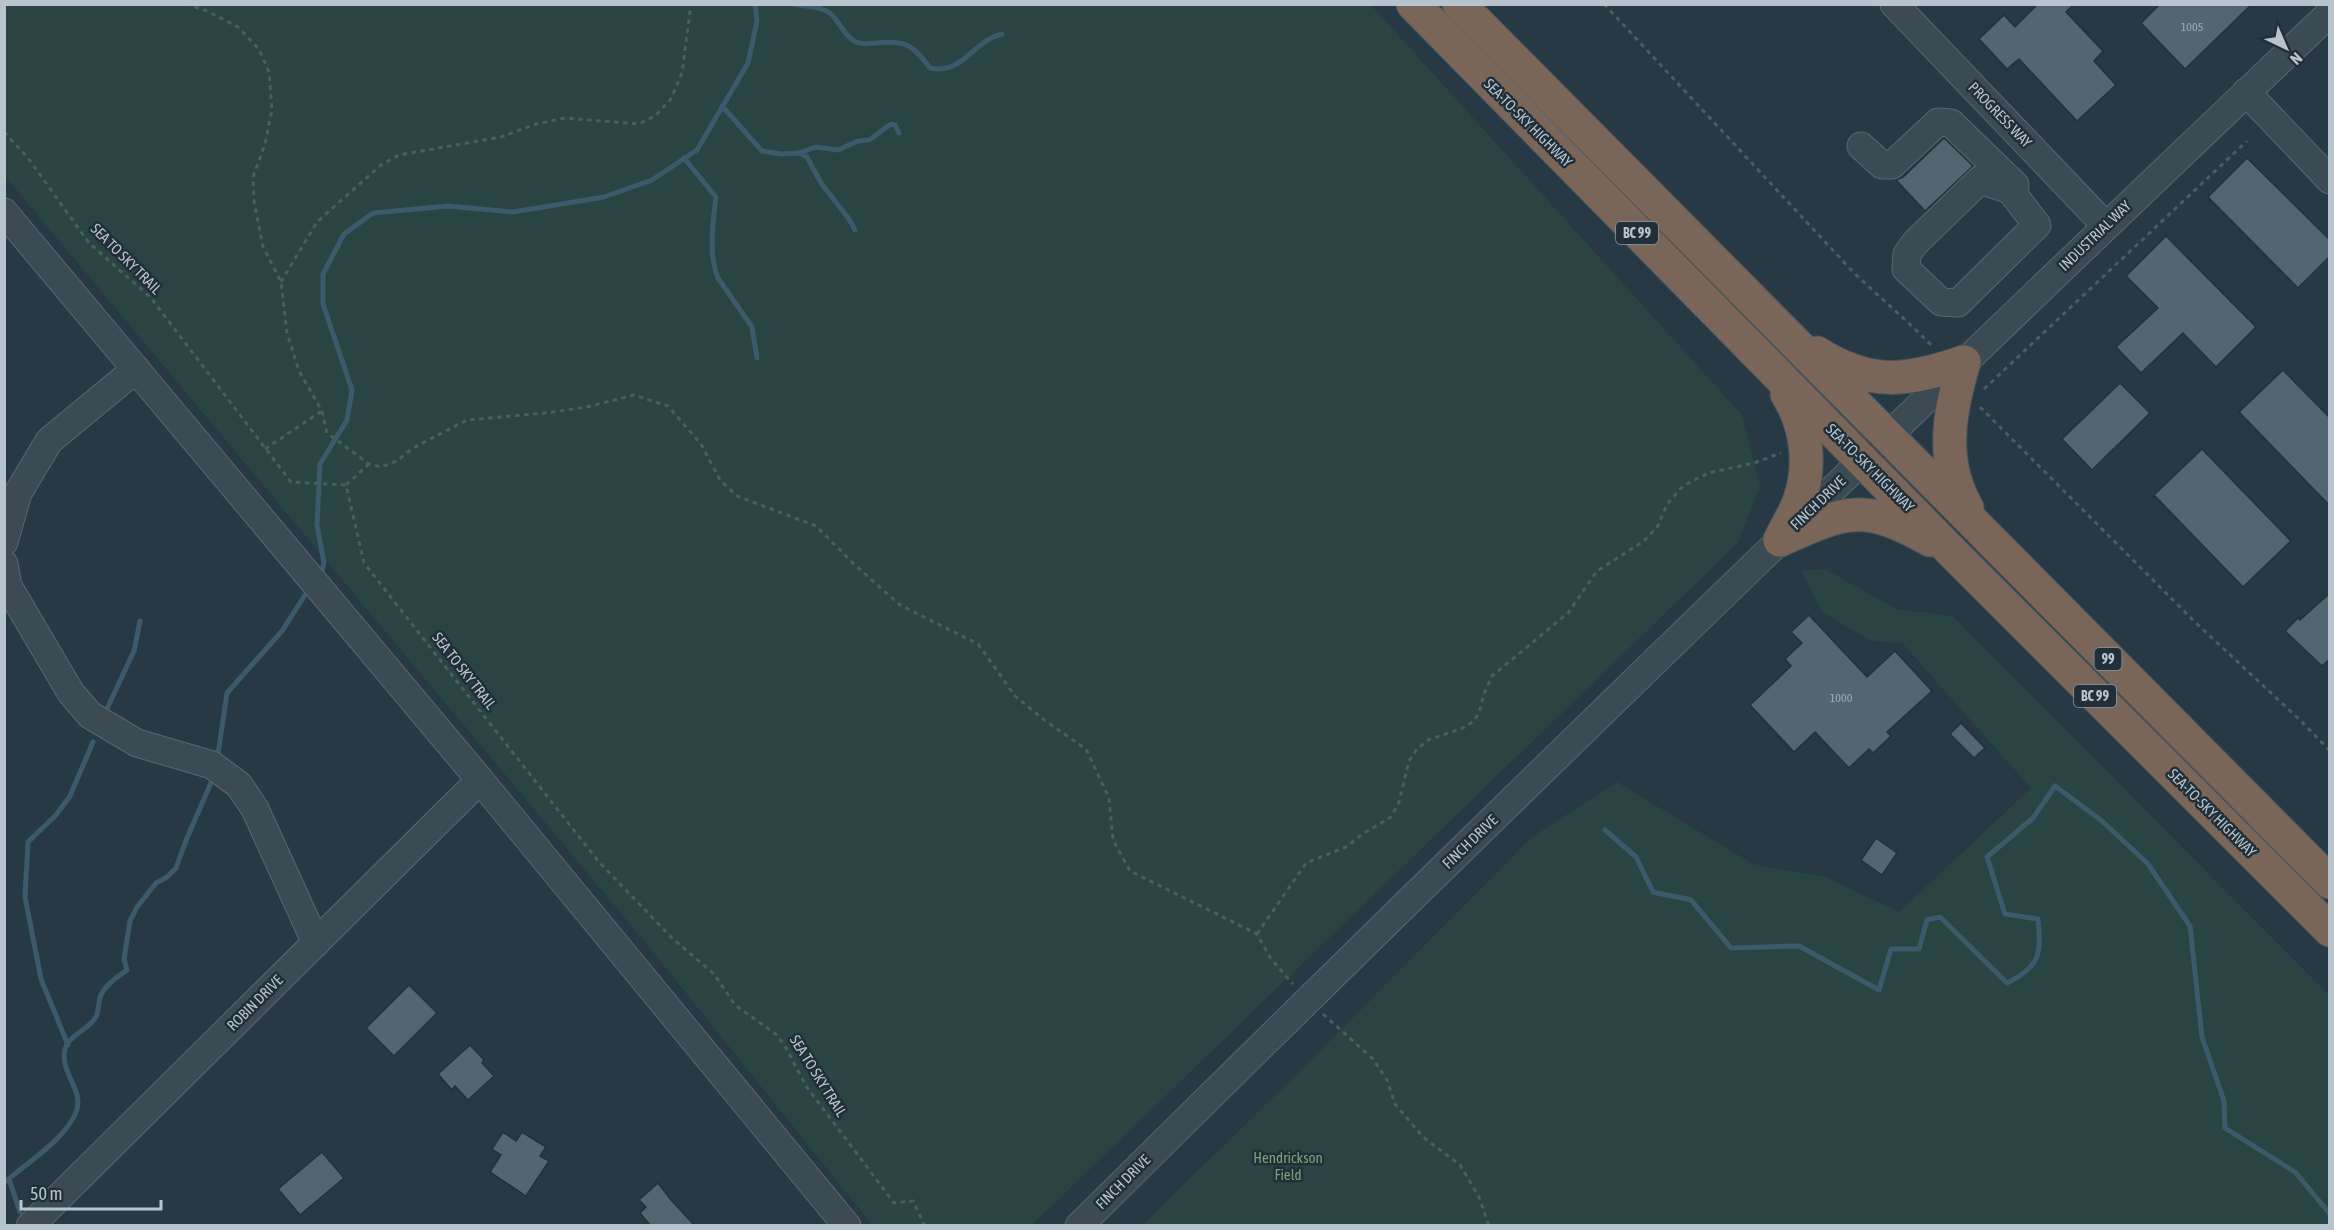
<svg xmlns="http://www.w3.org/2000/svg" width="2334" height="1230" viewBox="0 0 2334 1230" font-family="'Asap Condensed',sans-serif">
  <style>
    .green { fill: #294442 }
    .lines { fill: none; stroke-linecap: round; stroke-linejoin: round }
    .stream { stroke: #3c5a6c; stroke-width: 5 }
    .building { fill: #526671; stroke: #22313a; stroke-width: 1.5 }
    .minor-casing { stroke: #596770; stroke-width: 29 }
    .highway-casing { stroke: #46545d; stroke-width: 35 }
    .path { stroke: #47605e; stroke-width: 3; stroke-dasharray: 4.5 4.5; stroke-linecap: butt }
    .minor { stroke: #3b4a53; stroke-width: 27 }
    .highway { stroke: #796658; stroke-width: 33 }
    .labels { text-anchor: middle; stroke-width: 5; stroke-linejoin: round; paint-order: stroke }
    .number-label { font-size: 12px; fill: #9eacb6 }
    .shield { fill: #202f39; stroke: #8a97a1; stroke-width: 1.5 }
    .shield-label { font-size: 14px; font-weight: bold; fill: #b8c4cd }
    .street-label { font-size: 15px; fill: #b8c4cd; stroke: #202f39 }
    .park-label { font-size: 15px; fill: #76a378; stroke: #202f39 }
  </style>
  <rect width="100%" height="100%" fill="#273944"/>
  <!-- green -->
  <g class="green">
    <path d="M4,5H1371L1742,415L1760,487L1738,543L1032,1225H872L650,948L5,176Z"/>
    <path d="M1825,569L1896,609L1953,616L2329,995V1225H1142L1289,1082L1532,837L1617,782L1753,864L1826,877L1899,912L2031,788L1902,643L1871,641L1822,612L1801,570Z"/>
  </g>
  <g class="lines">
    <!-- stream -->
    <g class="stream">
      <path d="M794,4C806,7 821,6 831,14C840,22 845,37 856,42C862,45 869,43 875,43C906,40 912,44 930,68C963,75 974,40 1002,34"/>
      <path d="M722,106L762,151L781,154L799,153L807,157L821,183L849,219L855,230"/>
      <path d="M799,153L816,147L838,150L858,141L869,140L891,124L895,125L899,133"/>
      <path d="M684,158L716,197C713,223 708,253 718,278L752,327L757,358"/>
      <path d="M321,576L324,563L317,525L320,464L347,420L352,390L323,304V274L344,234L373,213L448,206L513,212L604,197L652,180L697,150L748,63L757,21L755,4"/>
      <path d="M104,715L134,651L140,621"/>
      <path d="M217,761L227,693L282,631L305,595"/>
      <path d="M1605,830L1636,857L1653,892L1691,900L1731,948L1799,946L1879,990L1891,949H1919L1927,920L1940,917L2007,983C2041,966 2041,954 2038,919L2005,914L1987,857L2033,818L2055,786L2102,821L2148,864L2190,926L2202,1037L2224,1101L2225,1128L2295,1172L2330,1214"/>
      <path d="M68,1045L41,979L25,897L28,842L56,815L70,796L93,742"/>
      <path d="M9,1179L20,1212"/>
      <path d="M4,1183C25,1164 66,1139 76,1112C83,1095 69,1081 65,1064C59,1035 86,1034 96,1017C99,1011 98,1002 101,995C106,984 118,977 127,970L124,959L130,921L137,907L156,883L167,877L176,868L187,838L214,776"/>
    </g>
  </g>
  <!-- building -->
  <g class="building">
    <path d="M2038,4H2074L2066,12L2103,51L2094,61L2116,85L2077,121L2019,59L2007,69L1979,39L2004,15L2015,27Z"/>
    <path d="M2160,4H2252L2185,69L2141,23Z"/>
    <path d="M1944,138L1973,166L1925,211L1896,180L1903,177Z"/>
    <path d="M2247,158L2330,240V256L2298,288L2208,197Z"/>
    <path d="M2166,236L2256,327L2216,367L2183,333L2141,373L2116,347L2158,308L2126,276Z"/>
    <path d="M2283,370L2330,418V506L2239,412Z"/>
    <path d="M2120,383L2150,413L2092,470L2062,439Z"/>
    <path d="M2202,449L2291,541L2243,587L2154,495Z"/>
    <path d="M2330,593V659L2322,666L2285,631L2298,618L2300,620Z"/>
    <path d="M1809,615L1867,677L1895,651L1932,691L1887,732L1891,736L1873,753L1869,749L1849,768L1815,732L1794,752L1750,705L1791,666L1785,659L1802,643L1791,632Z"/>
    <path d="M1961,723L1985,748L1974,758L1950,734Z"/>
    <path d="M1876,838L1897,853L1882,875L1861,860Z"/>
    <path d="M409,985L437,1013L394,1056L366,1028Z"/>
    <path d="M470,1045L484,1060L482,1063L494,1076L468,1100L455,1086L452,1090L438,1074Z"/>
    <path d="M503,1132L516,1141L522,1132L546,1147L540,1156L549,1161L526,1196L490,1172L501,1155L492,1149Z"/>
    <path d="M322,1152L344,1178L300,1215L278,1189Z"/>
    <path d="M658,1183L671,1200L695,1226H651L640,1213L646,1207L639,1200Z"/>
  </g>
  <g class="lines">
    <defs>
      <g id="minor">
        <path d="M1894,4L2106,226"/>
        <path d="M2246,92L2330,180"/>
        <path d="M1861,146L1882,165H1892L1938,122L1951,123L2015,185"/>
        <path d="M1980,180L2010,190L2037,225L1958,303L1941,302L1906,269L1907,254L1915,243Z"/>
        <path d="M4,212L480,780L847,1226"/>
        <path d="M4,542L18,493L49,441L136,369"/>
        <path d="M4,564L8,586L71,693L90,715L137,743L212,765L239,785L255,809L316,943"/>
        <path d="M30,1226L480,780"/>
        <path d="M1079,1226C1492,817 1909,413 2330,13"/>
      </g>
      <g id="highway">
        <path d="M1413,4L1952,552L2330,930"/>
        <path d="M1459,4L2330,882"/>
        <path d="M1817,353C1871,387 1907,381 1964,362"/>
        <path d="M1964,362C1949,412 1940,461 1967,508"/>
        <path d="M1780,540C1786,527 1794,515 1799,502C1812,466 1807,426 1787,394"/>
        <path d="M1780,540C1846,510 1865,503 1930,540"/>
      </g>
    </defs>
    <!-- minor casing -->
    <use href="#minor" class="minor-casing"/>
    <!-- highway casing -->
    <use href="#highway" class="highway-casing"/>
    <!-- path -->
    <g class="path">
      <path d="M186,4L207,11L238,27L259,49L269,72L272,110L265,144L253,177L254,201L263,247L281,282L287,333L299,371L322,411L327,433L369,464L381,467L397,461L413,448L467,420L545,413L587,407L634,395L668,406L701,444L720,480L737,496L816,526L855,565L900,605L978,644L1015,696L1047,722L1086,749L1109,798L1113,840L1130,871L1257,934L1271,959L1293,984"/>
      <path d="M1604,4L1853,272C1879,297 1906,319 1931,345"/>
      <path d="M4,132L28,158L89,243L151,298L291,482L346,485L364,563L598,861L672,938L714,974L735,1005L777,1035L786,1048L806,1086L894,1203L913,1201L925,1226"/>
      <path d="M281,282L317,222L381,165L399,155L501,137L536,124L565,118L639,124L655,116L671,99L682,73L691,4"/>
      <path d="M1984,389L2247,141"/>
      <path d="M1980,407L2196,623L2301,721L2330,751"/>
      <path d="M265,449L322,411"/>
      <path d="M346,485L369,464"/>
      <path d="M1257,934L1306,863L1346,847L1364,833L1391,817L1399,802L1409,761L1417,749L1428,740L1463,728L1474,721L1479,713L1484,694L1492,676L1568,613L1597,571L1644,541L1658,526L1667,504L1683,486L1708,473L1754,463L1781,453"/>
      <path d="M1323,1014L1373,1059L1387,1080L1395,1104L1423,1137L1460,1165L1479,1197L1489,1226"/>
    </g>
    <!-- minor -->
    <use href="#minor" class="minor"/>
    <!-- highway -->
    <use href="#highway" class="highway"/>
  </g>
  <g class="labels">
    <!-- number labels -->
    <g class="number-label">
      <text x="2192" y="31">1005</text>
      <text x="1841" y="702">1000</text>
    </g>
    <!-- shield labels -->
    <g class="shield">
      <rect x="1616" y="222" width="42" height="22" rx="4.5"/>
      <rect x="2094.5" y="648" width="27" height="22" rx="4.5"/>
      <rect x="2074" y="685" width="42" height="22" rx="4.5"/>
    </g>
    <g class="shield-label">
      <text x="1637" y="238">BC 99</text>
      <text x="2108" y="664">99</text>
      <text x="2095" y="701">BC 99</text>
    </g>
    <!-- street labels -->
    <g class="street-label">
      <text transform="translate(2000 115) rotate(46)" y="5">PROGRESS WAY</text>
      <text transform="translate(1528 123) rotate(45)" y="5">SEA-TO-SKY HIGHWAY</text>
      <text transform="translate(2095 236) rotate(-44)" y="5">INDUSTRIAL WAY</text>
      <text transform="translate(126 259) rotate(45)" y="5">SEA TO SKY TRAIL</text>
      <text transform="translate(1870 468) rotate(45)" y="5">SEA-TO-SKY HIGHWAY</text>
      <text transform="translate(1818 503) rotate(-44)" y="5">FINCH DRIVE</text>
      <text transform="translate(464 671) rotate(52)" y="5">SEA TO SKY TRAIL</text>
      <text transform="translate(2212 813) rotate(45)" y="5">SEA-TO-SKY HIGHWAY</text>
      <text transform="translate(1470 842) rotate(-44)" y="5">FINCH DRIVE</text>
      <text transform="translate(255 1003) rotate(-45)" y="5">ROBIN DRIVE</text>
      <text transform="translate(818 1076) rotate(58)" y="5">SEA TO SKY TRAIL</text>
      <text transform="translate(1123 1182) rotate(-45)" y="5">FINCH DRIVE</text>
    </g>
    <!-- park labels -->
    <g class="park-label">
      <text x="1288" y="1163">Hendrickson<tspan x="1288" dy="17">Field</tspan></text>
    </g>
  </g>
  <!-- border -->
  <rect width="2334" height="1230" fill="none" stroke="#b8c4cd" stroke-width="12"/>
  <!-- north arrow -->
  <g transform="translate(2286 48) rotate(136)" stroke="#202f39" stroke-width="4.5" paint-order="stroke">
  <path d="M0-4.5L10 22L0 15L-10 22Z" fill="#b8c4cd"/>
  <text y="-9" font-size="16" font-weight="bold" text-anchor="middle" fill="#b8c4cd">N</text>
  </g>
  <!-- scale -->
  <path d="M21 1200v9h140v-9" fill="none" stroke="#b8c4cd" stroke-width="3"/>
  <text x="30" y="1200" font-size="18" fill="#b8c4cd" stroke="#202f39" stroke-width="4.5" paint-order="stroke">50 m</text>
</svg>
